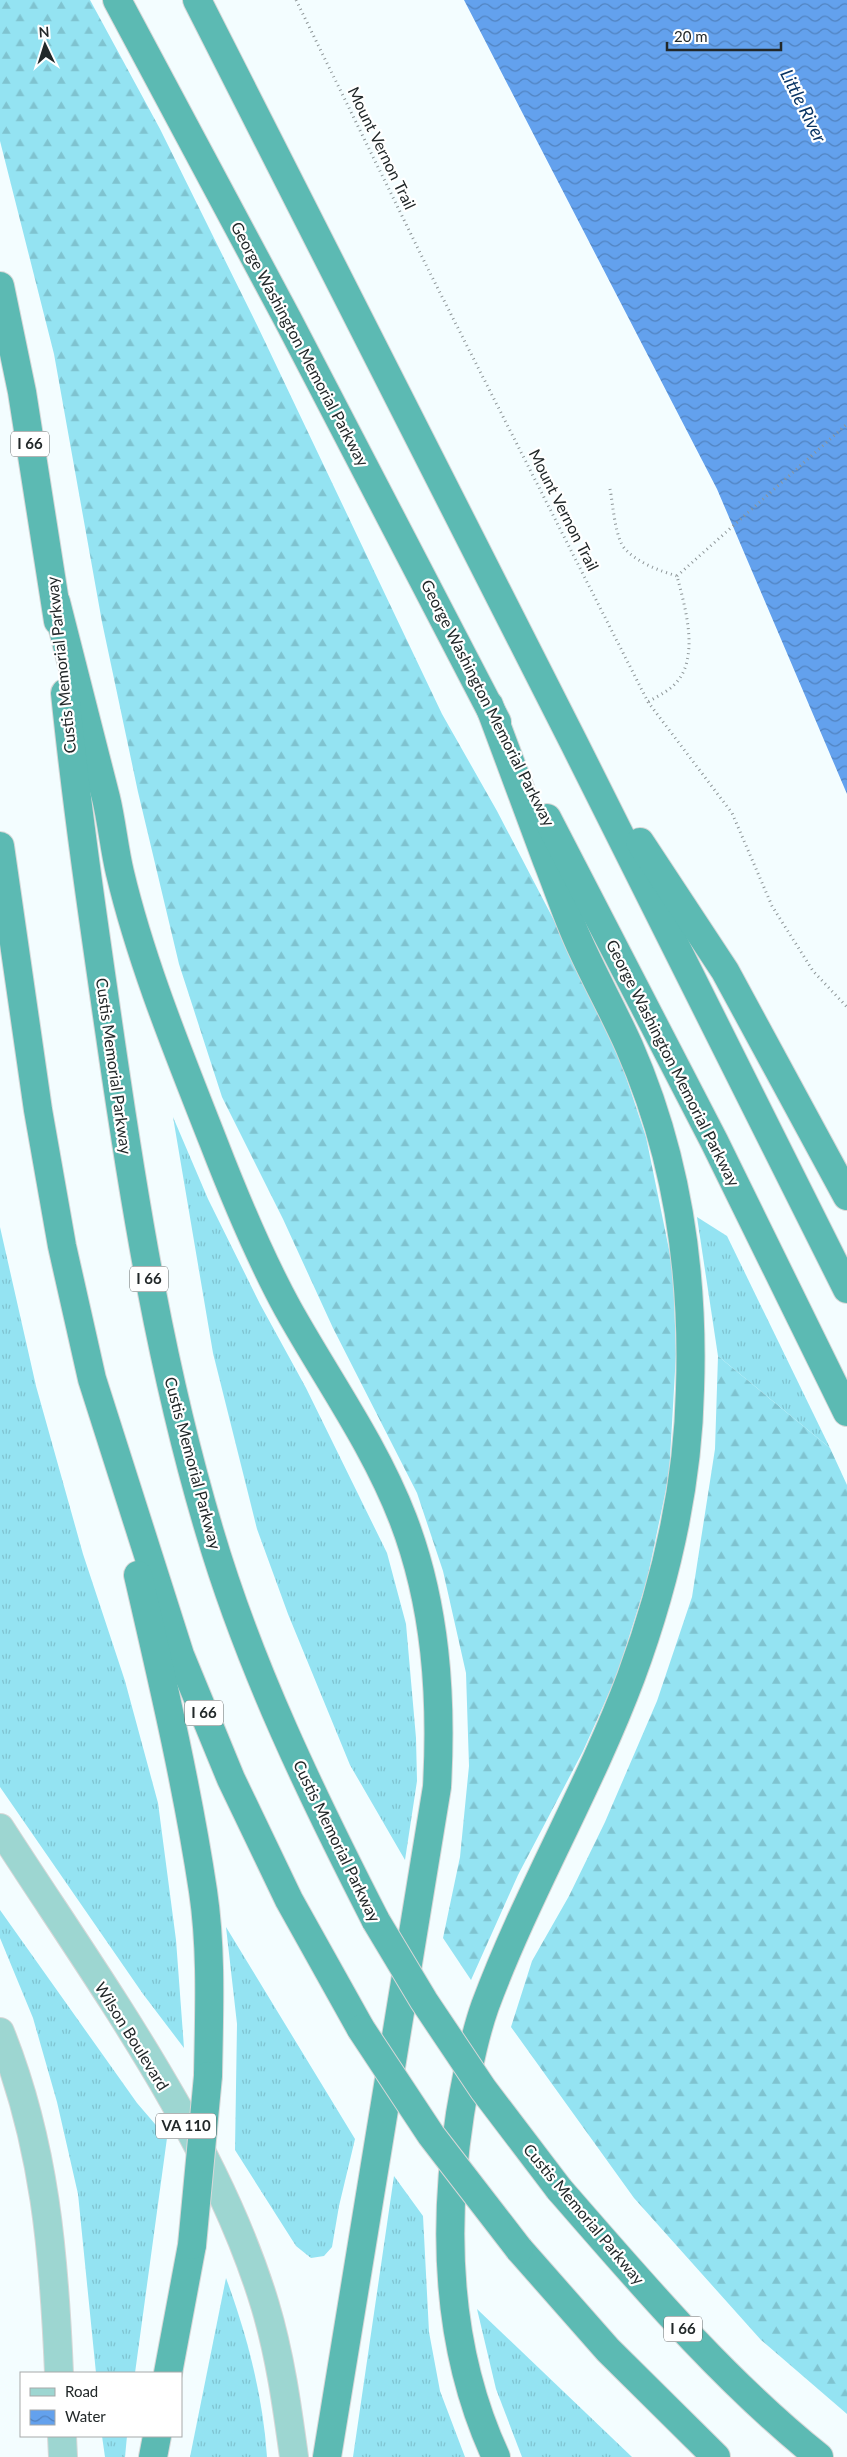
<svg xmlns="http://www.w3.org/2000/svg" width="847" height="2457" viewBox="0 0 847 2457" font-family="Lato,sans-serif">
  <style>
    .grass { fill: url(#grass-tufts) }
    .forest { fill: url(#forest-firs) }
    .water { fill: url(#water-waves) }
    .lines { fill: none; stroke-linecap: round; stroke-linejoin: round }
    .primary-casing { stroke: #d7d8d8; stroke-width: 30 }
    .motorway-casing { stroke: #d7d8d8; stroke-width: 30 }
    .path { stroke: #8e9698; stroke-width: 3; stroke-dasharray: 1 4; stroke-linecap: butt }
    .primary { stroke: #9dd6d1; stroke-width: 28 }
    .motorway { stroke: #5cbab3; stroke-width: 28 }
    .motorway-bridge-casing { stroke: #d7d8d8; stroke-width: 30; stroke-linecap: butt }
    .motorway-bridge { stroke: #5cbab3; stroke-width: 28 }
    .labels { text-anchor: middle; stroke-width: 4.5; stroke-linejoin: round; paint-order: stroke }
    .shield { fill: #fff; stroke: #646869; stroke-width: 1 }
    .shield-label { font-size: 15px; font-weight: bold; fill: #222829 }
    .street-label { font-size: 16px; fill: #222829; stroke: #fff }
    .water-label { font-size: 18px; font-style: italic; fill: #083464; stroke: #fff }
  </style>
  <defs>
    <pattern id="grass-tufts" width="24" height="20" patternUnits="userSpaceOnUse" patternTransform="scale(1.25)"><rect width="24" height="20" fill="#94e3f2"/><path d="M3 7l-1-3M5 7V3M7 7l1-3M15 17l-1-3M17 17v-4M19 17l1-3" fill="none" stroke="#7fc3d0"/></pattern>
    <pattern id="forest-firs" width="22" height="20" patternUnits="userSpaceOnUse" patternTransform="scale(1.25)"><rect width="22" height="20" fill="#94e3f2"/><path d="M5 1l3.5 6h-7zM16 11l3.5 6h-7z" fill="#7fc3d0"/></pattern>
    <pattern id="water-waves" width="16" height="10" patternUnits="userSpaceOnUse" patternTransform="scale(1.25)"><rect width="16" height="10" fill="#63a1ed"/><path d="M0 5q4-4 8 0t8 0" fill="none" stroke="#5183c0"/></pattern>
  </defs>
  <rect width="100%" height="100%" fill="#f3fdff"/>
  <!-- grass -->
  <g class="grass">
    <path d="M173,1117L208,1199L260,1304L306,1388L387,1553L406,1624L416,1738L417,1781L405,1860L350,1765L288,1614L257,1529L213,1353Z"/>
    <path d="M697,1217L727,1236L830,1448L718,1356Z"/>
    <path d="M0,1227L36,1386L83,1554L125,1681L158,1803L176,1940L184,2048L143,1994L0,1787Z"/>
    <path d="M0,1910L137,2103L167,2138L135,2373H96L78,2194L57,2102L33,2018L0,1938Z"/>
    <path d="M226,1927L355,2139L339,2206L332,2247L324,2256L311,2258L296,2246L235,2150L237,2024Z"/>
    <path d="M394,2176L423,2216L429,2332L440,2391L465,2457H353Z"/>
    <path d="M226,2278C247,2335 263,2396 267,2457H190Z"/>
    <path d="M477,2309L632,2457H522L496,2389Z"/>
    <path d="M102,2436H127L125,2457H105Z"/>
  </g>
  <!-- forest -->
  <g class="forest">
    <path d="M0,0H90L160,129L257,325L442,714L497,811L609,1026L646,1137L673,1269L676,1354L669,1475L647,1580L617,1675L583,1751L518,1875L471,1980L443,1938L460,1857L469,1766L466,1673L443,1571L417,1493L333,1328L283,1219L222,1097L179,964L138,792L102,622L54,354L0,141Z"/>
    <path d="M718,1356L830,1448L847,1485V2414L761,2340L634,2198L511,2027L532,1961L569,1896L605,1822L657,1701L692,1597L715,1449Z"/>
  </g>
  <!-- water -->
  <path class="water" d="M464,0H847V794L717,489Z"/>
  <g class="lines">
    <defs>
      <g id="primary">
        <path d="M0,1828C95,1976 214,2136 265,2305C280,2355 287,2406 294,2457"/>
        <path d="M0,2032C45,2144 54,2254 59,2373"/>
        <path d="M62,2436L63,2457"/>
      </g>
      <g id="motorway">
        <path d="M117,0L288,320L497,722"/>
        <path d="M197,0L574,743L847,1289"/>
        <path d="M0,286L22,392L58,621"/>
        <path d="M56,602C73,668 90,733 106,798C112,823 114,848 120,873C142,965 179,1054 213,1141C235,1198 259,1256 288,1309C327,1379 374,1444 403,1519C436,1605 442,1696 437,1787L327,2457"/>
        <path d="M65,693C77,810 94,926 111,1043C135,1208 162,1373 210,1533C250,1668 312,1796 376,1921"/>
        <path d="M489,705C508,757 528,809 547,861C557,886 566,913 577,938C593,975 613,1010 629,1046C677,1155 694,1271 690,1389C688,1487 665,1585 631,1677C589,1789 527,1893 485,2006C473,2040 466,2078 460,2114C442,2230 446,2349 496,2457"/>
        <path d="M547,818L714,1141L847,1412"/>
        <path d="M640,842L725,971L847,1196"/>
        <path d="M0,846L38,1110L62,1246L92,1379L180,1655L231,1779L289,1900L361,2029"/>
        <path d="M138,1575C162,1679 187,1785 203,1891C212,1951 209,2015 208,2076"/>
        <path d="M559,2189C641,2283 722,2379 819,2457"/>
        <path d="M519,2249L608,2350L716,2457"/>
        <path d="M168,2373L192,2245"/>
        <path d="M153,2457L157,2436"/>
      </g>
    </defs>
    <!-- primary casing -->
    <use href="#primary" class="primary-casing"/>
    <!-- motorway casing -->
    <use href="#motorway" class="motorway-casing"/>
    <!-- path -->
    <g class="path">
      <path d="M296,0L431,275L648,702L732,813L772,906L813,971L847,1007"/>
      <path d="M610,489C613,504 615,538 625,549C638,563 660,571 677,576C685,607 701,659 674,685C667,692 656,697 648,702"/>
      <path d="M677,576L847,424"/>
    </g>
    <!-- primary -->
    <use href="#primary" class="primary"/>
    <!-- motorway -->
    <use href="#motorway" class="motorway"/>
    <defs>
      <g id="motorway-bridge">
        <path d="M376,1921L424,2001L483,2089L559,2189"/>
        <path d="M361,2029L431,2135L519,2249"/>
        <path d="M192,2245L208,2076"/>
      </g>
    </defs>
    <!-- motorway-bridge casing -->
    <use href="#motorway-bridge" class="motorway-bridge-casing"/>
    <!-- motorway-bridge -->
    <use href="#motorway-bridge" class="motorway-bridge"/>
  </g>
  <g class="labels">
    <!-- shield labels -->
    <g class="shield">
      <rect x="11" y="431.5" width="38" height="25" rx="4"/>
      <rect x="130" y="1266.5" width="38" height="25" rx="4"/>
      <rect x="185" y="1700.5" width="38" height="25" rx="4"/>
      <rect x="156" y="2113.5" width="60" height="25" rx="4"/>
      <rect x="664" y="2316.5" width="38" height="25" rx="4"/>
    </g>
    <g class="shield-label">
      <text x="30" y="449">I 66</text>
      <text x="149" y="1284">I 66</text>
      <text x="204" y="1718">I 66</text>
      <text x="186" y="2131">VA 110</text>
      <text x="683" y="2334">I 66</text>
    </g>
    <!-- street labels -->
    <g class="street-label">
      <text transform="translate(382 148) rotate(64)" y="6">Mount Vernon Trail</text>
      <text transform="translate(300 344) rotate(62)" y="6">George Washington Memorial Parkway</text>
      <text transform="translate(564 510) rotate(63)" y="6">Mount Vernon Trail</text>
      <text transform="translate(61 665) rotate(-96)" y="6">Custis Memorial Parkway</text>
      <text transform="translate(488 703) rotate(63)" y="6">George Washington Memorial Parkway</text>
      <text transform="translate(673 1063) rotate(63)" y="6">George Washington Memorial Parkway</text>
      <text transform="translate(114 1066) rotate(82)" y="6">Custis Memorial Parkway</text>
      <text transform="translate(193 1463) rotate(75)" y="6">Custis Memorial Parkway</text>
      <text transform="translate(337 1841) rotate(64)" y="6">Custis Memorial Parkway</text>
      <text transform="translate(132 2036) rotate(58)" y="6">Wilson Boulevard</text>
      <text transform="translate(584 2214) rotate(50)" y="6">Custis Memorial Parkway</text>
    </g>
    <!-- water labels -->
    <g class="water-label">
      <text transform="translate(803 106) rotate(63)" y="6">Little River</text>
    </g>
  </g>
  <!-- legend -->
  <rect x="20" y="2372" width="162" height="65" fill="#ffffff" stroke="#a7a9a9"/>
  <rect x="30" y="2388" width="25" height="8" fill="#9dd6d1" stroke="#a7a9a9"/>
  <text x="65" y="2397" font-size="15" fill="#222829">Road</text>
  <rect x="30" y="2410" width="25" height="15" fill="url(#water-waves)" stroke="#a7a9a9"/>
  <text x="65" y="2422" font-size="15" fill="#222829">Water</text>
  <!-- north arrow -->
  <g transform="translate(45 45) rotate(356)" stroke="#ffffff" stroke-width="4" paint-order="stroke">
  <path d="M0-4L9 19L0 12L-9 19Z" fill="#222829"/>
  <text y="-8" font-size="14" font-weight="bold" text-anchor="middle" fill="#222829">N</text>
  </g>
  <!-- scale -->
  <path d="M667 42v8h114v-8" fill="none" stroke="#222829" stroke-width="2.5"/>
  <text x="674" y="42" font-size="15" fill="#222829" stroke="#ffffff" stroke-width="4" paint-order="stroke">20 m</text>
</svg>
